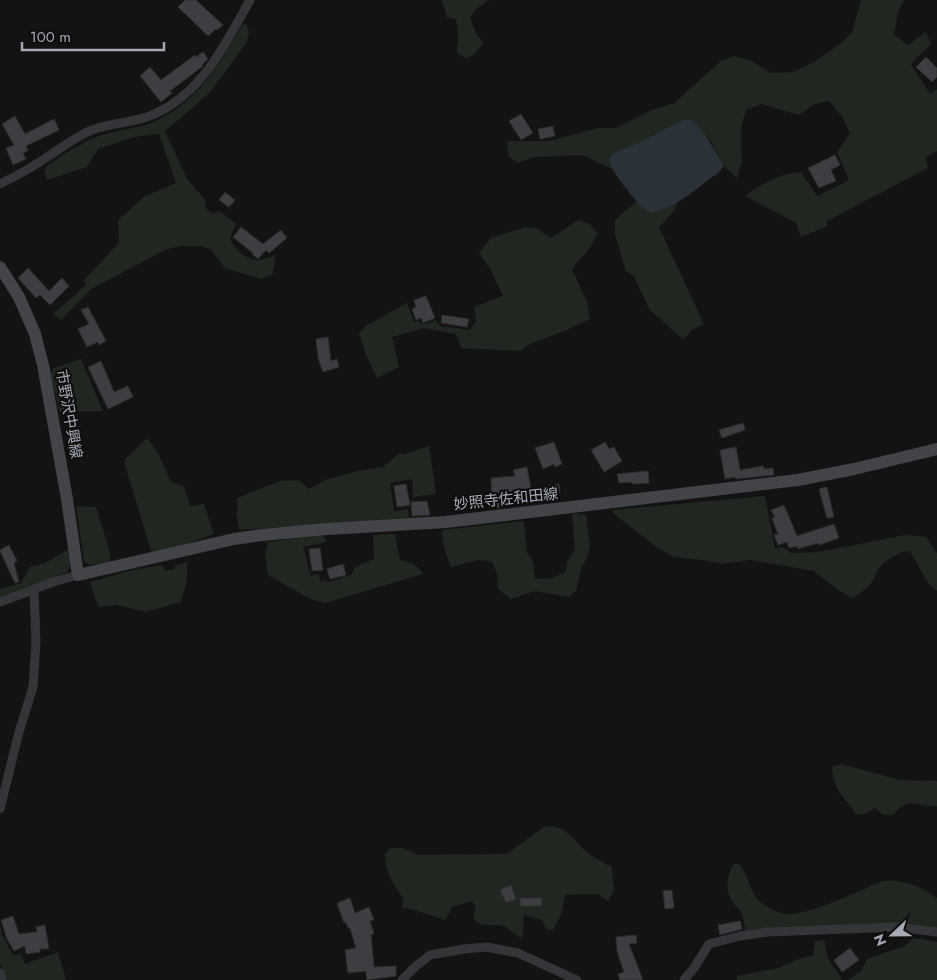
<svg xmlns="http://www.w3.org/2000/svg" width="937" height="980" viewBox="0 0 937 980" font-family="Jost,'Noto Sans JP',sans-serif">
  <style>
    .green { fill: #1f2720 }
    .water { fill: #2a3138 }
    .building { fill: #3d3e41; stroke: #2d2d30 }
    .lines { fill: none; stroke-linecap: round; stroke-linejoin: round }
    .minor { stroke: #343539; stroke-width: 9 }
    .secondary { stroke: #424449; stroke-width: 12 }
    .labels { text-anchor: middle; stroke-width: 4.5; stroke-linejoin: round; paint-order: stroke }
    .street-label { font-size: 15px; fill: #a5a9b4; stroke: #0e0e0f }
  </style>
  <rect width="100%" height="100%" fill="#131314"/>
  <!-- green -->
  <g class="green">
    <path d="M442,0H489L474,11L470,18L476,33L483,43L475,54L466,58L457,53C457,41 460,30 455,19L447,17Z"/>
    <path d="M861,0H904L898,12L894,35L908,45L926,32L931,44L911,64L930,94L937,89V151L925,157L928,168L827,221V226L801,237L796,223L745,196C760,184 782,173 801,172L817,196L849,180L837,152L850,133L841,115L829,101L815,104L799,115L761,104L746,110L741,129L742,161L737,178L724,166L710,140L674,124L642,142L614,154L609,163L612,169L582,155L535,157L517,163L508,156L507,141H549L598,128H616L652,110L674,103L721,61L734,56L750,60L771,73L792,72L814,62L840,44L852,32Z"/>
    <path d="M246,24L249,31L247,42L211,91L190,110L165,131L187,179L206,201L205,207L213,214L219,211L236,224L230,238C234,249 245,259 258,260C263,260 270,257 275,255L273,274L262,279L225,268L210,249L201,246H182L167,249L91,289L61,320L53,314L86,285L84,280L119,243L118,220L144,197L176,183L159,134L134,137L98,149L87,167L47,180L44,171L48,165C66,152 87,139 109,133C123,129 140,128 153,122C195,105 221,62 242,25Z"/>
    <path d="M636,202C653,214 659,214 677,202L674,211L659,227L704,324L692,330L683,339L650,310L633,275L626,271L615,235V220Z"/>
    <path d="M578,220L590,224L598,234L587,252L577,262L572,270L587,301L590,319L567,330L528,345L521,351L461,348L456,334L424,328L392,337L399,367L377,378L366,355L359,333L367,325L407,303L414,322L419,321L421,325L436,320L440,326L470,330L476,321L474,307L503,296L489,267L479,253L491,238L526,227L538,229L551,238Z"/>
    <path d="M81,359L103,411L60,412L50,373L54,368Z"/>
    <path d="M147,438L157,451L171,482L184,486L190,506L204,504L214,534L159,554L151,551L125,465V459Z"/>
    <path d="M429,446L436,494L413,497L412,479L390,483L394,511L408,509L409,518L239,530L236,513L238,510L237,498L280,481L299,480L309,489L325,480L357,471L383,467L398,454H405Z"/>
    <path d="M765,496L775,549L783,547L792,553L818,552L906,535L926,537L937,553V591L928,583L910,551C901,551 887,559 881,566C876,570 875,578 871,583C866,590 859,594 851,598L838,590L814,571L750,560L721,564L703,560L674,557L655,546L613,513V510Z"/>
    <path d="M76,506L96,507L111,556L109,562L89,565L84,561Z"/>
    <path d="M572,513L586,515L590,547L586,560L582,565L576,591L569,597L535,591L511,599L498,589L497,573L492,562L479,560L451,567L444,548L442,530L524,521L527,552L533,562L535,579L552,578L566,572L567,562L575,550Z"/>
    <path d="M395,534L400,560C411,562 417,564 423,574L325,603L310,599L268,575L265,556L268,542L323,535L326,542L303,547L311,576L318,574L321,582L325,579L327,583L352,574L355,567L374,559L373,535Z"/>
    <path d="M69,549L71,564L67,572L0,598V589L21,583L30,567L45,563Z"/>
    <path d="M187,562V580L181,602L145,612L117,605L99,607L97,604L90,582L133,570L162,565L166,571L174,569L175,566Z"/>
    <path d="M841,764L900,780L937,781V806C915,807 909,795 893,815C884,816 882,814 875,808L864,814H856C844,795 834,793 832,767Z"/>
    <path d="M545,826C569,826 572,839 588,853C595,858 604,863 612,867L614,890L608,901L597,894L565,895L561,915L553,930L546,929L542,920L524,915L523,935L521,938C515,936 510,928 504,926C493,923 481,929 473,918L476,907L472,901L452,907L445,920L412,909L402,908L403,898C393,884 385,872 385,854L391,848H403L418,855L507,854Z"/>
    <path d="M734,864H739C751,878 749,896 765,905C770,908 780,914 786,914C805,915 844,898 862,890C869,887 877,882 884,881C903,879 922,886 937,898V929L902,923L745,932C745,925 744,918 741,912C738,907 733,904 731,899C725,888 727,874 734,864Z"/>
    <path d="M0,923L2,934L13,955L21,954L25,964L58,952L66,980H6L0,963Z"/>
    <path d="M914,937L937,942V980H848L862,970L867,959L905,946Z"/>
    <path d="M824,940L828,959L843,980H737V976L778,968L796,960L813,955L815,941Z"/>
  </g>
  <!-- water -->
  <path class="water" d="M684,120H691C706,133 714,149 724,166L718,173C704,182 665,218 648,211C640,207 634,199 629,192C622,182 611,172 609,159C612,152 622,150 629,147C648,140 665,127 684,120Z"/>
  <!-- building -->
  <g class="building">
    <path d="M185,0H196L223,25L217,30L216,29L208,36L178,7Z"/>
    <path d="M203,52L208,59L202,65L203,66L170,91L172,93L161,102L140,76L150,67L161,80L195,55L196,57Z"/>
    <path d="M926,57L937,68V77L932,82L916,67Z"/>
    <path d="M521,114L533,133L521,140L509,121Z"/>
    <path d="M15,116L25,134L54,119L59,130L26,146L28,151L23,153L26,159L13,165L6,148L14,145L2,124Z"/>
    <path d="M553,126L555,136L540,139L538,129Z"/>
    <path d="M835,155L840,165L831,170L836,181L819,188L808,168Z"/>
    <path d="M225,192L235,200L229,207L219,200Z"/>
    <path d="M241,227L263,244L281,230L287,238L269,253L266,250L258,259L252,254L253,253L233,237Z"/>
    <path d="M28,268L49,291L62,278L69,286L50,305L40,295L36,298L18,278Z"/>
    <path d="M426,296L435,318L423,323L421,318L416,320L412,309L416,307L414,300Z"/>
    <path d="M88,307L106,341L99,345L98,342L87,347L78,329L89,324L81,310Z"/>
    <path d="M442,315L469,319L467,327L441,323Z"/>
    <path d="M328,337L331,361L337,359L339,367L323,372L318,358L316,339Z"/>
    <path d="M101,361L114,392L128,386L133,397L108,409L88,367Z"/>
    <path d="M743,423L745,430L722,438L719,430Z"/>
    <path d="M554,442L562,464L555,467L554,464L543,469L535,448Z"/>
    <path d="M605,442L609,449L614,447L622,461L604,472L591,450Z"/>
    <path d="M736,447L740,470L763,466L764,469L773,468L774,475L736,479L735,477L725,479L720,450Z"/>
    <path d="M527,467L531,489L559,484L560,492L541,495L542,501L517,505L516,503L500,504V507L492,508L491,478L515,476L513,470Z"/>
    <path d="M648,471L649,483L632,484V482L619,483L617,474Z"/>
    <path d="M406,484L410,505L397,507L394,486Z"/>
    <path d="M827,487L834,517L827,518L819,489Z"/>
    <path d="M427,501L430,515L412,516L411,502Z"/>
    <path d="M784,505L797,536L834,524L839,538L819,545V543L811,545L798,549L797,546L789,548L787,542L778,545L774,535L778,534L772,518L775,517L771,510Z"/>
    <path d="M9,545L17,561L14,563L19,582L15,583L0,551V550Z"/>
    <path d="M320,548L323,570L312,571L309,549Z"/>
    <path d="M343,564L346,575L330,579L327,569Z"/>
    <path d="M511,885L516,899L506,903L500,890Z"/>
    <path d="M672,890L674,908L665,909L663,891Z"/>
    <path d="M350,898L355,913L369,907L374,920L370,921L374,934L371,935L374,967L396,966V976L367,980L366,971L348,973L345,950L356,948L350,928H348L346,922L344,923L337,903Z"/>
    <rect x="520" y="898" width="22" height="8"/>
    <path d="M13,916L19,934L37,932L36,927L45,925L49,949H40V952L26,954L25,946L14,951L7,939L1,920Z"/>
    <path d="M740,921L742,929L720,935L718,925Z"/>
    <path d="M636,935L637,943L629,944L643,980H620L618,974L624,972L617,951L616,937Z"/>
    <path d="M850,948L859,960L842,972L834,960Z"/>
  </g>
  <g class="lines">
    <!-- minor -->
    <g class="minor">
      <path d="M0,184C10,179 20,174 30,168C49,157 66,143 85,133C104,123 127,124 147,117C200,98 224,46 250,0"/>
      <path d="M0,602L56,581L78,575"/>
      <path d="M0,809L19,732L33,687L36,642L34,590"/>
      <path d="M0,973L2,980"/>
      <path d="M402,980L416,966L430,955L464,949L487,947L518,953L577,980"/>
      <path d="M684,980L694,968L709,944L740,936L768,932L896,927L937,932"/>
    </g>
    <!-- secondary -->
    <path class="secondary" d="M0,267L19,297L35,334L43,365L67,499L78,575L234,539L262,535L327,529L446,522L798,480L854,469L937,449"/>
  </g>
  <g class="labels">
    <!-- street labels -->
    <g class="street-label">
      <text transform="translate(69 414) rotate(80)" y="5">市野沢中興線</text>
      <text transform="translate(506 499) rotate(-6)" y="5">妙照寺佐和田線</text>
    </g>
  </g>
  <!-- north arrow -->
  <g transform="translate(892 935) rotate(248)" stroke="#0e0e0f" stroke-width="4" paint-order="stroke">
  <path d="M0-4L9 19L0 12L-9 19Z" fill="#a5a9b4"/>
  <text y="-8" font-size="14" font-weight="bold" text-anchor="middle" fill="#a5a9b4">N</text>
  </g>
  <!-- scale -->
  <path d="M22 42v8h142v-8" fill="none" stroke="#a5a9b4" stroke-width="2.5"/>
  <text x="30" y="42" font-size="15" fill="#a5a9b4" stroke="#0e0e0f" stroke-width="4" paint-order="stroke">100 m</text>
</svg>
